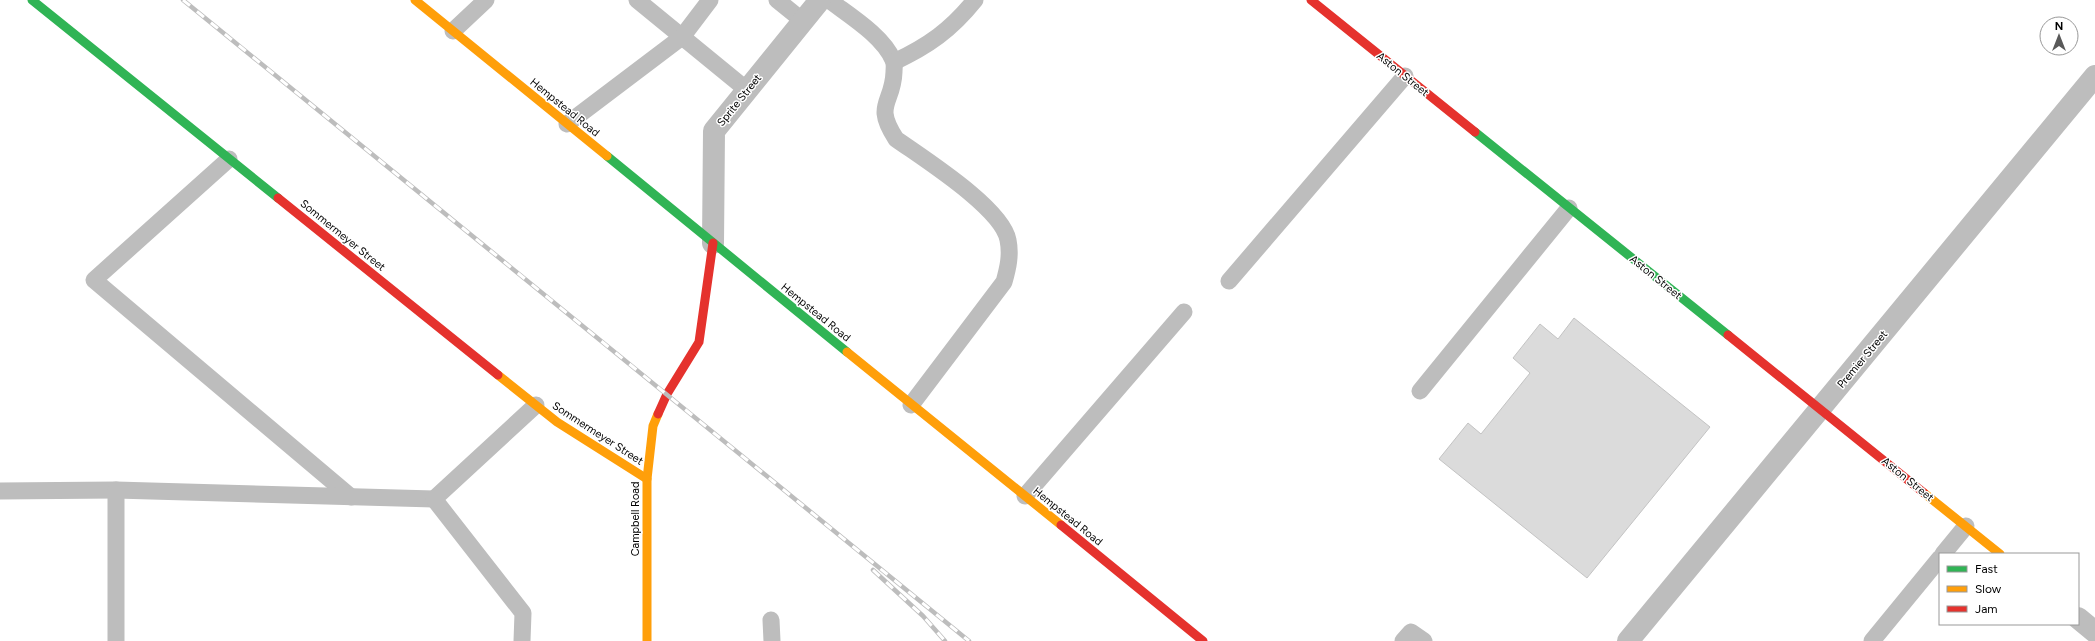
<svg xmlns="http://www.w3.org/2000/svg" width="2095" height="641" viewBox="0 0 2095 641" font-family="Figtree,sans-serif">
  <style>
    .building { fill: #dbdbdb; stroke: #c3c3c3 }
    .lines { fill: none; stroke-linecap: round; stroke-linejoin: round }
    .lane { stroke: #bdbdbd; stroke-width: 17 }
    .street { stroke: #bdbdbd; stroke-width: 22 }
    .fast { stroke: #30b455; stroke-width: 9 }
    .slow { stroke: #ff9f0a; stroke-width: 9 }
    .jam { stroke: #e5322d; stroke-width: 9 }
    .rail-casing { stroke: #bdbdbd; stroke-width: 4.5 }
    .rail { stroke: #fff; stroke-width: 3; stroke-dasharray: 9; stroke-linecap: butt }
    .labels { text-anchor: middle; stroke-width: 3; stroke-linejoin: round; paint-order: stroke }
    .street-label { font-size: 11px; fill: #000; stroke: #fff }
  </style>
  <rect width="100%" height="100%" fill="#fff"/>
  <!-- building -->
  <path class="building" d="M1574,318L1710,427L1587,578L1439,459L1468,423L1481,434L1530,373L1513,358L1540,324L1558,339Z"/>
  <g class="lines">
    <!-- lane -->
    <g class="lane">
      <path d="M637,0L747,90"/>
      <path d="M777,0L803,21"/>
      <path d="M829,0C850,16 883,36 893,60C895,64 894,68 894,72C893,104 873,104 896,139C924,159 1002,208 1008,240C1011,255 1008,268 1004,282L911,405"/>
      <path d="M453,31L486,0"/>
      <path d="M894,62C928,46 951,30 975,0"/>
      <path d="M567,124L682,37L710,0"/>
      <path d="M229,159L94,280L351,497"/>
      <path d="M1229,281L1405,76"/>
      <path d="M1420,391L1569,208"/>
      <path d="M0,491L116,490"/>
      <path d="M1025,496L1184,312"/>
      <path d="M1943,554L1966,526"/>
      <path d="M771,620L772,641"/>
      <path d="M116,641V490L434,499"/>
      <path d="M522,641L523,613L434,499L536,405"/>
      <path d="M1403,641L1411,632L1424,641"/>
      <path d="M1872,641L1940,558"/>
    </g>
    <!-- street -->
    <g class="street">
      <path d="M713,243L714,131L820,0"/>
      <path d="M2078,618L2095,632"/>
      <path d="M1628,641L2095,76"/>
    </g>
    <!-- fast -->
    <g class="fast">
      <path d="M32,0L278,198"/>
      <path d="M1475,132L1728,335"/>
      <path d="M607,156L847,352"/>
    </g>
    <!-- slow -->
    <g class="slow">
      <path d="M415,0L607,156"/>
      <path d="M847,352L1061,525"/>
      <path d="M498,375L557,422L647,479"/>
      <path d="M1924,493L2000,554"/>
      <path d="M647,641V479L653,426L658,414"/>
    </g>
    <!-- jam -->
    <g class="jam">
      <path d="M1311,0L1475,132"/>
      <path d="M278,198L498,375"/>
      <path d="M1728,335L1924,493"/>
      <path d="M658,414L667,394L699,342L713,243"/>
      <path d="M1061,525L1203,641"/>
    </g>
    <defs>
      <g id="rail">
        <path d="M183,0L969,641"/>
        <path d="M873,570L923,616L945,641"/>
      </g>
    </defs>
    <!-- rail casing -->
    <use href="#rail" class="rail-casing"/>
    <!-- rail -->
    <use href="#rail" class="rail"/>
  </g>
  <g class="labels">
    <!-- street labels -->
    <g class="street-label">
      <text transform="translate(1403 74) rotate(39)" y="4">Aston Street</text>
      <text transform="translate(739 100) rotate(-51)" y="4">Sprite Street</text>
      <text transform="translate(565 107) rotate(39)" y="4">Hempstead Road</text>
      <text transform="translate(343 235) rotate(39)" y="4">Sommermeyer Street</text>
      <text transform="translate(1656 277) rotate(39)" y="4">Aston Street</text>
      <text transform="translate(816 312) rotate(39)" y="4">Hempstead Road</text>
      <text transform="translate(1862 359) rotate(-50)" y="4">Premier Street</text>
      <text transform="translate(598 433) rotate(33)" y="4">Sommermeyer Street</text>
      <text transform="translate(1908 479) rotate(39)" y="4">Aston Street</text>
      <text transform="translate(1068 516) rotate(39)" y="4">Hempstead Road</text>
      <text transform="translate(635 519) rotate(-90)" y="4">Campbell Road</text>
    </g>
  </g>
  <!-- legend -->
  <rect x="1939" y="553" width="140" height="72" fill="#ffffff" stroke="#999999"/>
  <rect x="1947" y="566" width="20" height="6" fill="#30b455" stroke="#999999"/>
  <text x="1975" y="573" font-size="12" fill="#000000">Fast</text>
  <rect x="1947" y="586" width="20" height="6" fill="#ff9f0a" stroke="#999999"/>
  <text x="1975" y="593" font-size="12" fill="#000000">Slow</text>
  <rect x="1947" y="606" width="20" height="6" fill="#e5322d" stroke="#999999"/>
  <text x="1975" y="613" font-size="12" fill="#000000">Jam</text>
  <!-- north arrow -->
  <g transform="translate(2059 36)"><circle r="19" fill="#ffffff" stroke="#999999"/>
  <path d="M0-3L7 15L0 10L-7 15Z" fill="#595959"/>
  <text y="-6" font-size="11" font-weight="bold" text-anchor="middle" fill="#000000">N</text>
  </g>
</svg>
